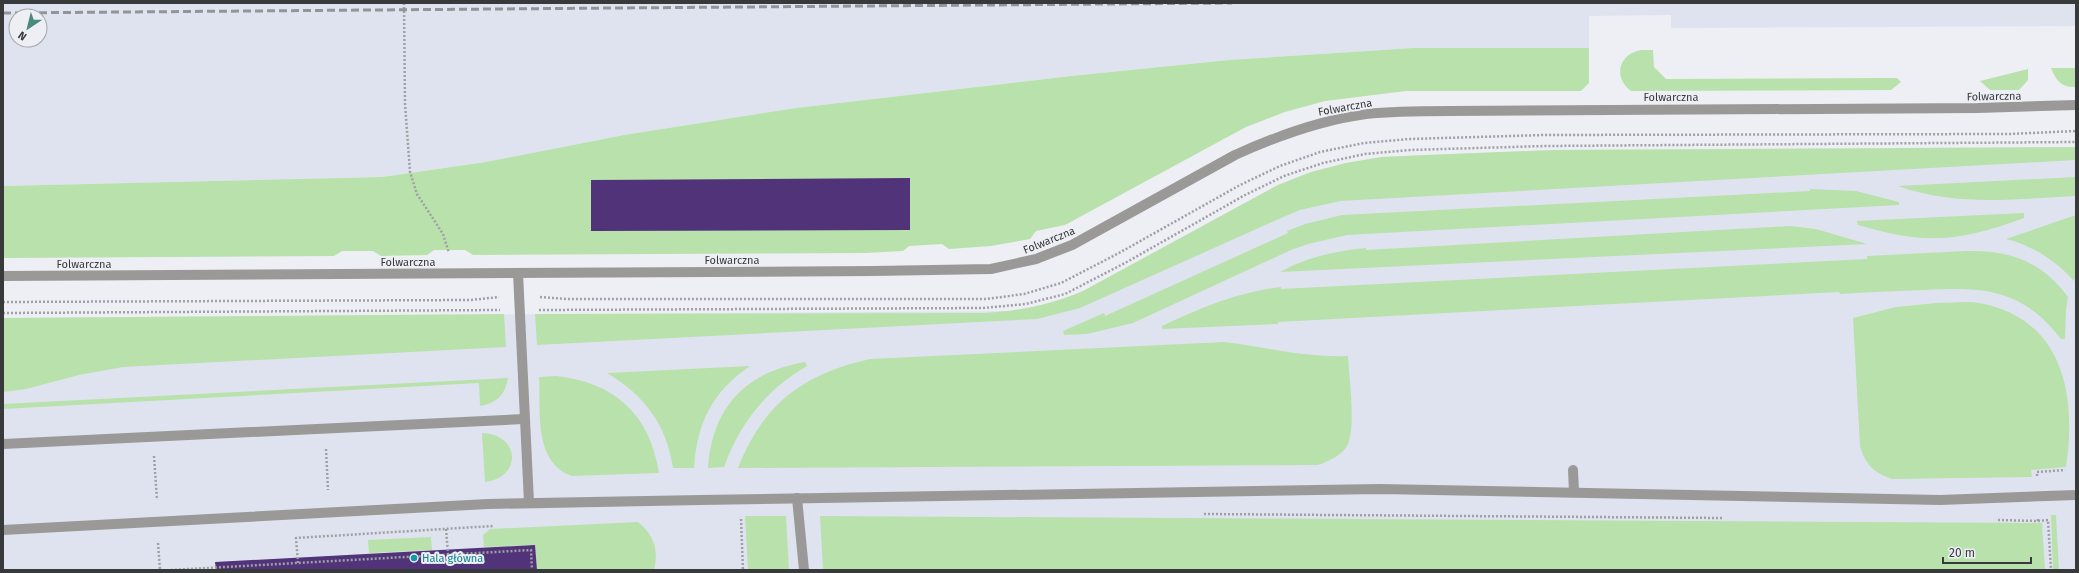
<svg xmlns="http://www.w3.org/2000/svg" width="2079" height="573" viewBox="0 0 2079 573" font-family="'Fira Sans',sans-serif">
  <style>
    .built { fill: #dfe3ef; fill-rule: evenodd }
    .green { fill: #b9e1ac }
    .building { fill: #513379 }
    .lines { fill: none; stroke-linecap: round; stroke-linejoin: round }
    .path { stroke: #9fa0a4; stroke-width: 2.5; stroke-dasharray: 2 2; stroke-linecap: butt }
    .minor { stroke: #9b9998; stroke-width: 10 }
    .rail { stroke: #929497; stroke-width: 3; stroke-dasharray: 8 4; stroke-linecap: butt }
    .culture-dot { fill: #0f9aa8; stroke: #edeff4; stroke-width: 1.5 }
    .labels { text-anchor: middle; stroke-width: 4; stroke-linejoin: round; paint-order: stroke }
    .street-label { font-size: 11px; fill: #38393b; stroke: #edeff4 }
    .culture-label { font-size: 11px; fill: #0d838f; stroke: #edeff4; text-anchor: start }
  </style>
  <rect width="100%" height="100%" fill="#edeff4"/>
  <!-- built -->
  <g class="built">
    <path d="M3,3H2076V26L1671,28V15L1589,16V48H1413L1229,60L1071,76L796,108L624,135L486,162L382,177L3,186ZM16,16H40V40H16Z"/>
    <path d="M2076,147V570H3V318L1011,311L1060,301L1083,291L1278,185L1311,172L1346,163L1381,157L1554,150Z"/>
  </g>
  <!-- green -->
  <g class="green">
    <path d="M1413,48H1589V83L1581,91H1406L1325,101L1285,112L1246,127L1065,225L1036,231L1030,239L991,246L949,249L942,244L909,246L903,251L865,253L473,255L465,250H434L427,255L381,256L373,251H342L334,256L3,258V186L382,177L486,162L624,135L796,108L1071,76L1229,60Z"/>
    <path d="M1641,50H1653L1654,67L1666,79L1897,78L1901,82L1891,90L1631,91C1613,78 1618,54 1641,50Z"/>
    <path d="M2051,68H2076V87C2062,88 2056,81 2051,68Z"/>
    <path d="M2028,69V80L2019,90H1990L1980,81Z"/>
    <path d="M2076,147V160L1340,201L1300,210L1281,218L1080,308L1037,319L537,345L535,314L985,313C1020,311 1050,305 1083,291L1278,185L1311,172L1346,163L1382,157L1425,155L1554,150Z"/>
    <path d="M2076,177V196C2015,199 1957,207 1898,186Z"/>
    <path d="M1810,189L1856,191L1899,202V205L1347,235L1308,244L1291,250L1133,323L1087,334L1064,335L1063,331L1104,313L1105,316L1288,233L1287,231L1305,224L1342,215L1810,191Z"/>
    <path d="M2024,213V218C1959,242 1925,245 1858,225L1857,221Z"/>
    <path d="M2076,215V276L2074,281C2055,260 2033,246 2006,239Z"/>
    <path d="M1790,226L1816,229L1867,244L1280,272C1307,257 1336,251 1366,248V250Z"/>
    <path d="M1966,251C2010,250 2041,261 2068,297L2066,310L2065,339H2061C2022,289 1985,287 1925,290C1897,291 1868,292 1840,294L1839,292L1278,322V324L1162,329V326C1203,307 1235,293 1281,287V289L1867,259V256Z"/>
    <path d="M1936,303C1950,303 1966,301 1979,303C2063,318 2077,395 2066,467L2031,470L2032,477L1892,479C1874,473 1865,464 1860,446L1853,318L1896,307Z"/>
    <path d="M504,314L506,347L123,367L79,375L26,389L3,392V318Z"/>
    <path d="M1224,342C1266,347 1305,358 1348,356C1349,377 1356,425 1348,444C1343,455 1329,461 1318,465L738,468C764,403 803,374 870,359Z"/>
    <path d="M805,362L807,366C766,390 740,423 724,467L708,468C712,407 746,372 805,362Z"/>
    <path d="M750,366C712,392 697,423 694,468H673C667,425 644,395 607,373Z"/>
    <path d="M556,376C614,382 650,414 659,473L572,476C533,462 541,411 539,377Z"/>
    <path d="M508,378C505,395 497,403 480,406L479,383L3,409V404Z"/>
    <path d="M482,433C520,434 523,477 485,482Z"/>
    <path d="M2051,515H2056L2059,570H2053Z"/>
    <path d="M745,516H786L789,570H748Z"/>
    <path d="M820,516L2042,523L2045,570H823Z"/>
    <path d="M638,522C654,535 659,550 654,570H537L535,545L484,547L483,535L490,529Z"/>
    <path d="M431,537L432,550L369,553L368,540Z"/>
  </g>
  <!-- building -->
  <g class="building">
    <path d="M910,178V230L591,231V180Z"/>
    <path d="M535,545L537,570H216L215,562Z"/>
  </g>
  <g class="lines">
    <!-- path -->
    <g class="path">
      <path d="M404,3L405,104L410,172L417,194L443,234L449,253"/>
      <path d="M540,297L567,299H986L1024,294L1061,283L1119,253L1240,185L1280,166L1320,152L1364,143L1409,139L1544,135L2009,134L2076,131"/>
      <path d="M3,302L471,300L499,297"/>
      <path d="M539,310L983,308L1026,304L1065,294L1125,263L1245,195L1284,176L1323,163L1365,154L1410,150L1545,146L2076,142"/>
      <path d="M3,313L500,310"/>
      <path d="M326,449L328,490"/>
      <path d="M154,456L157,500"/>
      <path d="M2037,476V472L2065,470"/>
      <path d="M1204,514L1723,518"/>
      <path d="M741,519L743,570"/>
      <path d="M1998,520L2038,521V517"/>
      <path d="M2038,521L2048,520L2051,570"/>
      <path d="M446,529L448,554"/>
      <path d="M158,543L160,570"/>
      <path d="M298,563L296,538L493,526"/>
      <path d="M171,570L531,550L532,570"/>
    </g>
    <!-- minor -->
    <g class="minor">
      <path d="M518,273L529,503"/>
      <path d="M3,276L873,271L991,269L1036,259L1072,245L1235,155C1277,136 1320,120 1366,114C1394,111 1421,111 1449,111L1978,108L2076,105"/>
      <path d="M3,444L524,419"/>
      <path d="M1573,470L1574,492"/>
      <path d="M797,498L804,570"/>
      <path d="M3,530L488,504L701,500L1380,489L1940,500L2076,495"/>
    </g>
    <!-- rail -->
    <path class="rail" d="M3,13L1232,3"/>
  </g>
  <!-- markers -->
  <circle class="culture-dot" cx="414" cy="558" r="4"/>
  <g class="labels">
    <!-- street labels -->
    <g class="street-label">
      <text transform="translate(1994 96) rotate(-1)" y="4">Folwarczna</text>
      <text x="1671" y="101">Folwarczna</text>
      <text transform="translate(1345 107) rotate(-10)" y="4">Folwarczna</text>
      <text transform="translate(1049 240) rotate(-22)" y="4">Folwarczna</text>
      <text x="732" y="264">Folwarczna</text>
      <text x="408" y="266">Folwarczna</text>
      <text x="84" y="268">Folwarczna</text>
    </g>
    <!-- culture labels -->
    <g class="culture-label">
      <text x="422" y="562">Hala główna</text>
    </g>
  </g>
  <!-- border -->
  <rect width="2079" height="573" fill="none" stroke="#38393b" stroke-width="8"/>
  <!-- north arrow -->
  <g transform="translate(28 28) rotate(215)"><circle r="19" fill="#edeff4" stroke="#a5a6aa"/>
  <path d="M0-3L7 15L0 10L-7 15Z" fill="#488b7e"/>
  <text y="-6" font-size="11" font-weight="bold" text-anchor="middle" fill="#38393b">N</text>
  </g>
  <!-- scale -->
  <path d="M1943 557v6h88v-6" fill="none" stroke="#38393b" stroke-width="2"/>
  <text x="1949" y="557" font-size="12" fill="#38393b" stroke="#edeff4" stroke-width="3" paint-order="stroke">20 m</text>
</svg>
